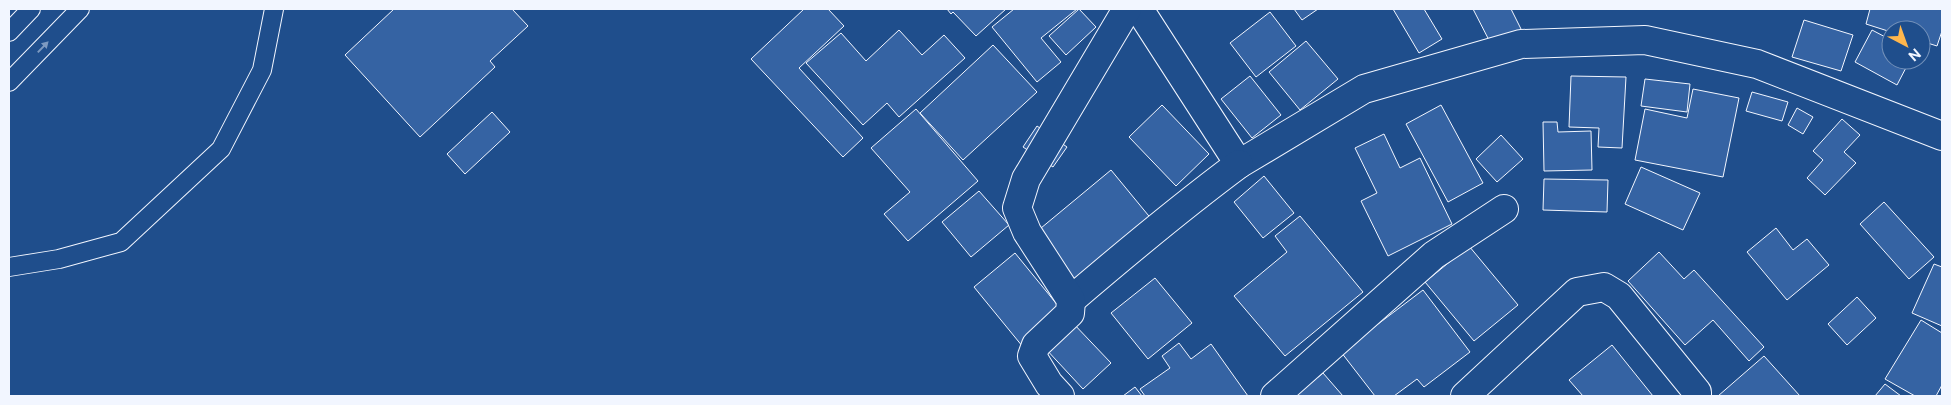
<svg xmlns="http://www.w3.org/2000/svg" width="1951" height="405" viewBox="0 0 1951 405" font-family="'Public Sans',sans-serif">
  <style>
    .building { fill: #3563a3; stroke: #f2f6ff }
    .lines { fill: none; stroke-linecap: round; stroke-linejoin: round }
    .lane-casing { stroke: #f2f6ff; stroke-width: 20 }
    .street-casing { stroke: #f2f6ff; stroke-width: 30 }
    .lane { stroke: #1f4e8c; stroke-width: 18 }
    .street { stroke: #1f4e8c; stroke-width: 28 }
    .oneway { fill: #7e9ac0 }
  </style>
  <rect width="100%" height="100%" fill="#1f4e8c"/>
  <!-- building -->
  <g class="building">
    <path d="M394,9H512L528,26L490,61L495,67L420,137L345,55Z"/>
    <path d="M804,9H828L844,26L799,68L863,138L843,157L751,59Z"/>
    <path d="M947,9H1006L976,36L953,12L951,14Z"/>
    <path d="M1014,9H1077L1041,38L1061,62L1037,82L992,27Z"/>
    <path d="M1079,9L1096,27L1066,55L1049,36Z"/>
    <path d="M1294,9H1318L1302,20Z"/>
    <path d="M1393,9H1424L1442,39L1419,53Z"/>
    <path d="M1473,9H1511L1522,31L1492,46Z"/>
    <path d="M1870,9H1942V31L1937,46L1921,41V30H1891V32L1866,24Z"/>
    <path d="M1270,12L1296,46L1256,77L1230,43Z"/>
    <path d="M1804,20L1853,35L1841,71L1792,57Z"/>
    <path d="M899,30L922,55L944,35L965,58L899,117L887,103L863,125L806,63L841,33L866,61Z"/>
    <path d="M1872,30L1891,40V60H1910L1897,85L1855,62Z"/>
    <path d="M1306,41L1338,79L1300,110L1269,72Z"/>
    <path d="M993,45L1037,92L963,160L920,113Z"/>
    <path d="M1250,76L1281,115L1252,138L1221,99Z"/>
    <path d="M1571,76L1626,77L1622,148L1598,147L1599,128L1569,127Z"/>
    <path d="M1645,79L1690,84L1687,112L1641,106Z"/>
    <path d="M1693,89L1739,98L1723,177L1635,160L1645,109L1687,118Z"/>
    <path d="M1752,92L1788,102L1782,121L1746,111Z"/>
    <path d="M1162,105L1209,154L1176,186L1129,137Z"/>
    <path d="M1441,105L1483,183L1448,202L1406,124Z"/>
    <path d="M1797,108L1813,117L1803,134L1788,125Z"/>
    <path d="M916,109L978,181L908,241L884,214L910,192L871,148Z"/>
    <path d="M492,112L510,132L465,174L447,154Z"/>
    <path d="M1842,119L1860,135L1844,152L1856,163L1825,195L1807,178L1823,160L1813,151Z"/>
    <path d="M1543,122H1557L1558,132L1591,131L1592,170L1544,171Z"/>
    <path d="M1037,126L1067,147L1053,167L1023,147Z"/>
    <path d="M1384,134L1400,168L1420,158L1452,224L1388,256L1361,201L1377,193L1355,148Z"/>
    <path d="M1501,135L1523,159L1497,182L1476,159Z"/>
    <path d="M1641,167L1700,193L1683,230L1625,204Z"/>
    <path d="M1111,170L1153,221L1077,284L1035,233Z"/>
    <path d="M1264,176L1294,213L1263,238L1234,202Z"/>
    <path d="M1544,179L1608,180L1607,212L1543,210Z"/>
    <path d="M979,191L1009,225L971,257L942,222Z"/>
    <path d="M1884,202L1934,257L1909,279L1860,224Z"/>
    <path d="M1300,216L1363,292L1285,356L1234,296L1287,252L1275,236Z"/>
    <path d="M1776,228L1793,250L1807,239L1829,265L1787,300L1747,252Z"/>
    <path d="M1469,246L1518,305L1474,341L1425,282Z"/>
    <path d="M1659,252L1684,279L1694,270L1764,347L1749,361L1713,320L1685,345L1628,281Z"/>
    <path d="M1015,253L1064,313L1023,347L974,287Z"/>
    <path d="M1934,264L1942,267V326L1912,313Z"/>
    <path d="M1155,278L1192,323L1148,359L1111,313Z"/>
    <path d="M1423,290L1470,352L1424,387L1417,379L1394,396H1375L1341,352Z"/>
    <path d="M1857,297L1876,318L1847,345L1828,324Z"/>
    <path d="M1921,320L1942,333V385L1936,396H1915L1885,379Z"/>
    <path d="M1071,321L1111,363L1083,389L1044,347Z"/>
    <path d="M1179,343L1191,359L1211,344L1248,396H1145L1140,389L1170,368L1162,356Z"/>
    <path d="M1612,345L1653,396H1583L1569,380Z"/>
    <path d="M1764,356L1800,396H1718Z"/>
    <path d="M1323,373L1343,396H1295Z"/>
    <path d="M1885,384L1901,396H1875Z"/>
    <path d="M1135,387L1142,396H1123Z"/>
  </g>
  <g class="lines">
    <defs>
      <g id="lane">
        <path d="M9,32L31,9"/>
        <path d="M9,82L80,9"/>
        <path d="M9,267L59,259L121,242L221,149L262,70L274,9"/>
      </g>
      <g id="street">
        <path d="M1139,9L1239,164L1364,89L1521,44L1645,40L1757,64L1942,136"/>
        <path d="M1071,300C1126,253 1181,207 1239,164"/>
        <path d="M1060,396L1049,384L1032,356L1036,345L1070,313L1071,300L1027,232L1017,208L1026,179L1127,9"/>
        <path d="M1275,396L1434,255L1504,209"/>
        <path d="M1465,396L1577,292L1604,287L1619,296L1697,392V396"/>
      </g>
    </defs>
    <!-- lane casing -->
    <use href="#lane" class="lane-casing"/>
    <!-- street casing -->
    <use href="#street" class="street-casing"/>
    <!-- lane -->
    <use href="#lane" class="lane"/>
    <!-- street -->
    <use href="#street" class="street"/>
  </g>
  <!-- one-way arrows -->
  <defs><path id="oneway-solid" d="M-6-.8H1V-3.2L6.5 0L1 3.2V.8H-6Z" transform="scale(1.25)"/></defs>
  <use class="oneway" href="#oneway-solid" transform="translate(43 47) rotate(-46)"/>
  <!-- border -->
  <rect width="1951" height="405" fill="none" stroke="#f2f6ff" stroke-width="20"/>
  <!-- north arrow -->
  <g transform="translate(1906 45) rotate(139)"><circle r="24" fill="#1f4e8c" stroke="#7391ba"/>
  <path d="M0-4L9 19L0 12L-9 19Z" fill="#ffb74d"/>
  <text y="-8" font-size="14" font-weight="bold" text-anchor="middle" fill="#f2f6ff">N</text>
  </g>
</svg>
